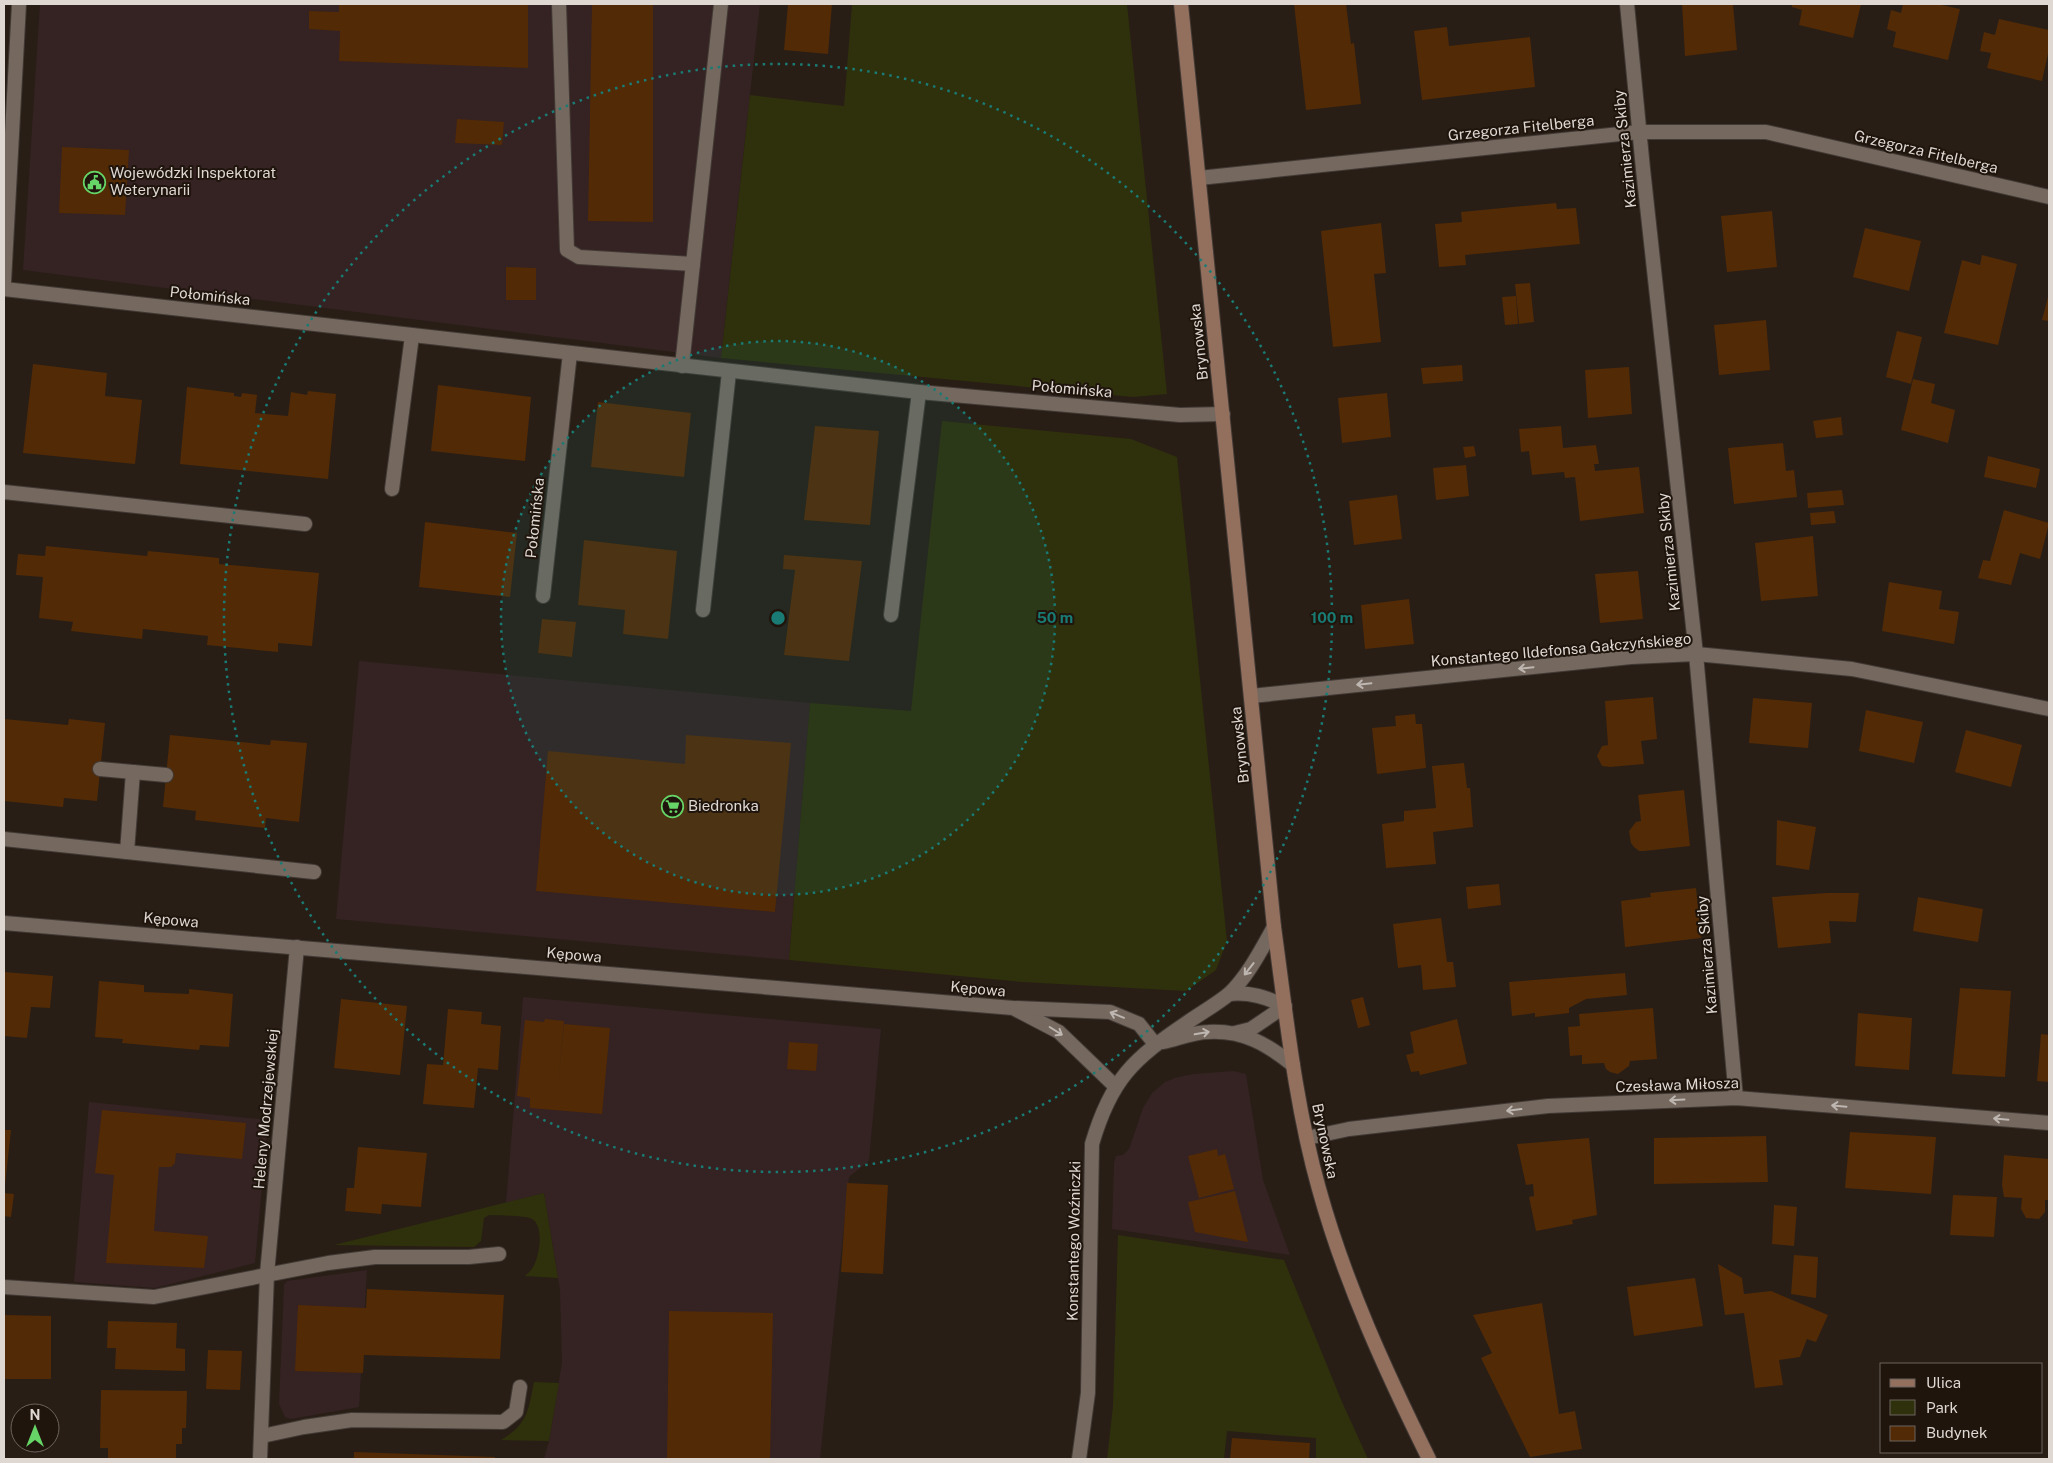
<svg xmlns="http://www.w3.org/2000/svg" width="2053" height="1463" viewBox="0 0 2053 1463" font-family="'Public Sans',sans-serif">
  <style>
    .commercial { fill: #352223 }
    .green { fill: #2f300c }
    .building { fill: #522a06 }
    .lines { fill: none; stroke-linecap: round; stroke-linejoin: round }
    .service-casing { stroke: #423a35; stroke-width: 16 }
    .minor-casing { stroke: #423a35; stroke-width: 16 }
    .secondary-casing { stroke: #423a35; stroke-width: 16 }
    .service { stroke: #75685f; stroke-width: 14 }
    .minor { stroke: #75685f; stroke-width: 14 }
    .secondary { stroke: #936f5e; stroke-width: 14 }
    .oneway { stroke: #beb6b0 }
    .ring { fill: none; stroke: #197b73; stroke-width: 2.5; stroke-dasharray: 2.5 5 }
    .labels { text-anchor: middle; stroke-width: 4; stroke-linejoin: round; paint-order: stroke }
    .street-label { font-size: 15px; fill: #ded7d2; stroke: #1f150d }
    .poi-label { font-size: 15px; fill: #ded7d2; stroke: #1f150d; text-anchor: start }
    .centre { fill: #197b73; stroke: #1f150d; stroke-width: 2.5 }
    .ring-label { font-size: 15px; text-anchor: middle; font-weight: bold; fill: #197b73; stroke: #1f150d; stroke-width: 4; stroke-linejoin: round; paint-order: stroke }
  </style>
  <rect width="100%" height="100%" fill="#281e16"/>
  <!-- commercial -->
  <g class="commercial">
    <path d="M40,4H760L721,358L23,270Z"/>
    <path d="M359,661L810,703L789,960L336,919Z"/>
    <path d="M523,997L881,1029L869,1161L849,1177L820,1459H544L549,1441L562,1363L560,1290L544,1193L506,1203Z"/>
    <path d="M1233,1071L1246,1074L1263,1180L1290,1255L1112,1229L1114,1163L1116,1156L1123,1155L1129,1149L1143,1108L1152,1093L1165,1082L1178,1077L1194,1074Z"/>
    <path d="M89,1102L268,1120L255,1263L155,1288L74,1282Z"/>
    <path d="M367,1270L359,1407L291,1419L285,1417L279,1404L284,1285L287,1281Z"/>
  </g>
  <!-- green -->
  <g class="green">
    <path d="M852,4H1127L1167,394L1133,397L721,358L750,95L844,106Z"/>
    <path d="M942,421L1131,439L1177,457L1227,941L1216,970L1186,991L1022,982L789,960L810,703L911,711Z"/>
    <path d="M544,1193L558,1278L525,1276C527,1274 531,1271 533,1267C539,1257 545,1227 532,1219C525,1215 499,1216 489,1215L484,1218L481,1241L474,1247L334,1245Z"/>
    <path d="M1118,1235L1284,1260L1342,1402L1368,1459H1316V1438L1227,1431L1224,1459H1107L1113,1406Z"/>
    <path d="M534,1382L559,1383L549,1441L501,1440C528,1424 528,1411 534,1382Z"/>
  </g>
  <!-- building -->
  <g class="building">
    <path d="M339,4H528V68L339,61L340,31L309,29V11L339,12Z"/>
    <path d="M592,4H653V222L588,221Z"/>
    <path d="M788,4H832L828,54L784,50Z"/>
    <path d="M1294,4H1346L1351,44L1354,43L1361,104L1306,110Z"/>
    <path d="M1682,4H1733L1737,50L1685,56Z"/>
    <path d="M1792,4H1861L1853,38L1799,25L1802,10L1792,7Z"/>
    <path d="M1903,4H1937L1960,9L1948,60L1893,47L1896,32L1887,29L1891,10L1901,13Z"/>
    <path d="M1999,19L2049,30V49L2042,81L1987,68L1991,53L1980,51L1984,32L1995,35Z"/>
    <path d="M1447,27L1449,46L1530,37L1535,87L1422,100L1414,31Z"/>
    <path d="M457,119L504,122L502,145L455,143Z"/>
    <path d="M62,147L129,150L125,215L59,213Z"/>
    <path d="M1556,203L1557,209L1576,208L1580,244L1465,255L1466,265L1439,267L1435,224L1462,222L1461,212Z"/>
    <path d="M1772,211L1777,267L1727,272L1721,216Z"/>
    <path d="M1381,223L1386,273L1374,274L1381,342L1333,347L1321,231Z"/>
    <path d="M1865,228L1921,241L1909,291L1853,277Z"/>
    <path d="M1982,255L2017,264L1998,345L1944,333L1962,260L1980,265Z"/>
    <path d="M506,267L536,268V300H506Z"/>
    <path d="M1530,283L1534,322L1519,324L1515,284Z"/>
    <path d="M2049,293V321L2042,320Z"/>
    <path d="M1516,296L1518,324L1505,325L1502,297Z"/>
    <path d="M1766,320L1770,370L1719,375L1714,325Z"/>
    <path d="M1897,331L1922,337L1911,384L1886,377Z"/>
    <path d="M33,364L107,373L105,396L142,400L135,464L23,453Z"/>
    <path d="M1462,365L1463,381L1423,384L1421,368Z"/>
    <path d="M1629,367L1632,414L1588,418L1585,370Z"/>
    <path d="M1913,379L1935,384L1931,403L1955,410L1948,443L1901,430Z"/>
    <path d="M438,385L531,397L525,461L431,451Z"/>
    <path d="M187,387L234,393V396L241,397L242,393L257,395L255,413L288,416L291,392L307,395L308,391L336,394L328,479L180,464Z"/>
    <path d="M1387,393L1391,437L1342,443L1338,398Z"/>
    <path d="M598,402L691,413L684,477L591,467Z"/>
    <path d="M1841,417L1843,435L1816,438L1813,421Z"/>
    <path d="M815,426L879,431L870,525L804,520Z"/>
    <path d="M1561,426L1563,448L1596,445L1599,464H1594L1595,471L1639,467L1644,513L1580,521L1575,477L1565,478L1564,472L1532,475L1529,451L1521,452L1519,429Z"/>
    <path d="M1783,443L1786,471L1794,470L1797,497L1734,504L1728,448Z"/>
    <path d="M1474,446L1476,456L1465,458L1463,447Z"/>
    <path d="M1988,456L2040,469L2036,488L1984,477Z"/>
    <path d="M1466,465L1469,496L1436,500L1433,468Z"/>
    <path d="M1842,490L1844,505L1808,508L1807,493Z"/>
    <path d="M1397,495L1402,539L1354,545L1349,501Z"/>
    <path d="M2004,510L2049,523L2040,559L2020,553L2011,585L1978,578L1983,560L1990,561Z"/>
    <path d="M1834,511L1836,523L1811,525L1810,513Z"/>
    <path d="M425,522L517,533L510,597L419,587Z"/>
    <path d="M1813,536L1818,596L1761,601L1755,543Z"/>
    <path d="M584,540L677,551L668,639L623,634L625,610L578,605Z"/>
    <path d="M46,546L147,556L148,551L219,558V564L319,573L312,646L278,643V652L207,645L208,636L143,629L142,639L71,631L73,622L39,618L43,577L16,575L18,554L45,556Z"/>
    <path d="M784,555L862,561L849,661L784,655L795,570L783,569Z"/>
    <path d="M1638,571L1643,619L1600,623L1595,574Z"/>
    <path d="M1889,582L1942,591L1939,609L1959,612L1954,644L1882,631Z"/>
    <path d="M1409,599L1414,644L1365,649L1361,605Z"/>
    <path d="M542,619L576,622L572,657L538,653Z"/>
    <path d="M1653,697L1657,739L1641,741L1644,764L1610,767L1602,766L1597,756L1602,746L1608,745L1605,701Z"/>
    <path d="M1753,698L1812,703L1808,748L1749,743Z"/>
    <path d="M1866,710L1923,722L1914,763L1859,751Z"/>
    <path d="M1415,714L1416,724H1422L1426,768L1377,774L1372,728L1396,726L1395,716Z"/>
    <path d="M4,719L68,725L69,719L105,723L97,801L64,798L63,807L4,801Z"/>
    <path d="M1966,730L2022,745L2011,787L1955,772Z"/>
    <path d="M170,735L270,745L271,740L307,743L299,822L266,818L265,828L195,820L196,811L163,807Z"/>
    <path d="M686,735L791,743L775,912L536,891L548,751L685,764Z"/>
    <path d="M1464,763L1467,788H1470L1473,827L1433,832L1436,864L1386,868L1382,824L1404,821V811L1436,808L1432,766Z"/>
    <path d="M1684,790L1690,846L1644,851H1639L1634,847L1631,843L1629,831L1636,822L1641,821L1638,795Z"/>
    <path d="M1777,820L1816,827L1809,870L1776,865Z"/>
    <path d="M1499,884L1501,905L1468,909L1466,887Z"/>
    <path d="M1696,888L1701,938L1625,947L1621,901L1651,897L1650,893Z"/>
    <path d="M1827,893H1859L1856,922L1829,921L1831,943L1778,948L1772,897Z"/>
    <path d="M1918,897L1983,909L1978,942L1913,931Z"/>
    <path d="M1441,918L1447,962H1453L1456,987L1423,990L1421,965L1398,968L1393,924Z"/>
    <path d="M4,972L53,976L50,1008L31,1007L27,1038L4,1036Z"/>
    <path d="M1625,973L1627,995L1586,999L1569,1008V1013L1535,1017V1013L1512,1016L1509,982Z"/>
    <path d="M99,981L144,985V992L189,994V989L233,994L229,1047L200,1045L199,1050L122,1043L123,1039L95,1037Z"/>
    <path d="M1960,988L2011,991L2005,1077L1952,1074Z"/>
    <path d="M1363,997L1370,1025L1358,1028L1351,1000Z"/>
    <path d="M341,999L407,1006L400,1075L334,1068Z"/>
    <path d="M1653,1008L1657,1059L1630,1061L1629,1066L1618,1074L1610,1072L1606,1069L1604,1063L1582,1064V1055L1570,1056L1568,1027L1580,1026L1579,1014Z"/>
    <path d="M448,1009L482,1012L481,1024L501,1026L498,1070L478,1068L474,1108L423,1104L427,1064L443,1065Z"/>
    <path d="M1858,1013L1912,1018L1909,1070L1855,1066Z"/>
    <path d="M545,1019L564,1021L558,1086L564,1024L610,1028L602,1114L530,1108V1098L517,1096L525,1020L544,1022Z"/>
    <path d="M1457,1019L1467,1064L1420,1075L1419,1071L1411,1072L1406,1055L1414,1053L1410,1032Z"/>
    <path d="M2041,1034L2049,1035V1082L2037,1081Z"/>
    <path d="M789,1042L818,1044L816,1071L787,1069Z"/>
    <path d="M102,1110L246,1123L242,1159L176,1153L175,1163L171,1167H159L154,1231L208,1236L204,1268L106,1263L114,1175L95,1173Z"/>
    <path d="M4,1130H11L5,1185H4Z"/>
    <path d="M1850,1132L1936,1137L1931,1194L1845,1188Z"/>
    <path d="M1766,1136L1768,1182L1654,1184V1138Z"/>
    <path d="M1589,1138L1597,1215L1572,1220L1573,1224L1536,1231L1529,1197L1534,1196L1533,1184L1526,1185L1517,1144Z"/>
    <path d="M358,1147L427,1153L421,1207L382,1204L381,1214L345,1211L347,1188H354Z"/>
    <path d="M1217,1149L1218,1156L1225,1154L1234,1189L1199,1198L1188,1156Z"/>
    <path d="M2004,1155L2049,1159V1200H2045V1212L2039,1219L2026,1218L2021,1209L2022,1198L2004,1197L2002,1185Z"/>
    <path d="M847,1183L888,1185L883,1274L841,1272Z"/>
    <path d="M1235,1191L1248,1242L1195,1232L1188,1202Z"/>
    <path d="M4,1193L14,1194L11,1217L4,1216Z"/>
    <path d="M1953,1195L1997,1197L1994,1237L1950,1235Z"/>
    <path d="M1774,1205L1797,1207L1794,1246L1772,1244Z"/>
    <path d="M1794,1255L1818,1257L1816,1298L1791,1294Z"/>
    <path d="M1718,1264L1742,1278L1744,1294L1771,1291L1828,1315L1816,1342L1807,1339L1800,1357L1779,1360L1783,1385L1755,1388L1744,1313L1725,1315Z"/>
    <path d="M1695,1278L1703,1326L1634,1336L1627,1287Z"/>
    <path d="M367,1289L504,1295L500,1359L364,1355L363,1373L295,1371L298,1305L366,1308Z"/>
    <path d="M1542,1303L1559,1414L1575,1411L1582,1449L1530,1457L1481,1358L1492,1353L1473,1315Z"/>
    <path d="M669,1311L773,1313L770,1459H667Z"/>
    <path d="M4,1315L51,1316V1379H4Z"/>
    <path d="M108,1321L177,1323L176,1348L185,1349V1371L115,1369L116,1348H107Z"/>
    <path d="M208,1350L242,1351L240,1390L206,1389Z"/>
    <path d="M101,1390L187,1391L186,1428H182V1444H176V1459H108V1448H100Z"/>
    <path d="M1232,1438L1310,1443L1309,1459H1230Z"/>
    <path d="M354,1452L495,1457V1459H354Z"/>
  </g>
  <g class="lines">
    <defs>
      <g id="service">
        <path d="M559,4L567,250L579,257L693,264"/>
        <path d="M4,282L19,4"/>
        <path d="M682,366L721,4"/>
        <path d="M392,489L412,336"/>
        <path d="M4,492L305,524"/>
        <path d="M543,596L570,353"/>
        <path d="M703,610L729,372"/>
        <path d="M891,615L919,392"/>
        <path d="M100,769L166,775"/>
        <path d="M4,839L314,872"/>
        <path d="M127,852L133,772"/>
        <path d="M4,1287L154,1297L328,1263L375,1257H469L499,1254"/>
        <path d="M262,1436L304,1427L352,1420L503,1422L516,1412L520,1387"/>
      </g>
      <g id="minor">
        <path d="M1627,4L1643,169L1696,654L1736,1098"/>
        <path d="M1199,178L1639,132H1766L2049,197"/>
        <path d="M4,289L919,392L1180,415L1223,414"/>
        <path d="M1251,696L1631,657L1696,654L1852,669L2049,709"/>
        <path d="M4,923L1013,1008L1059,1032L1115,1086"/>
        <path d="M1229,994C1250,992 1266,997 1285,1006L1251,1029L1235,1033"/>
        <path d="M1017,1008L1110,1012L1139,1024L1155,1044"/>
        <path d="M1163,1042C1177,1039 1194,1032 1208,1032C1243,1030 1267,1044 1293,1065"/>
        <path d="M1307,1138L1349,1129L1548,1106L1736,1098L2049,1123"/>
        <path d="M260,1459L267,1274L297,947"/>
        <path d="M1079,1459L1088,1393L1092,1144C1111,1079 1133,1059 1188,1022C1201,1013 1217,1004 1229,994C1248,976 1261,950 1274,927"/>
      </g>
      <path id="secondary" d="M1181,4L1274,927C1286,1014 1295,1104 1319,1189C1345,1283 1386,1372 1429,1459"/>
    </defs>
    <!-- service casing -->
    <use href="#service" class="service-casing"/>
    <!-- minor casing -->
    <use href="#minor" class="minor-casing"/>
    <!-- secondary casing -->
    <use href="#secondary" class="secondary-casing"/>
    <!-- service -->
    <use href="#service" class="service"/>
    <!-- minor -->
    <use href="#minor" class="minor"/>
    <!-- secondary -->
    <use href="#secondary" class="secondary"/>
  </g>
  <!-- one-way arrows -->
  <defs><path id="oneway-shaft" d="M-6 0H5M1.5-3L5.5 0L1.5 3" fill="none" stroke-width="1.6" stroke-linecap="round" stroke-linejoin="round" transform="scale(1.25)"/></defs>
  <g class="oneway">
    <use href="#oneway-shaft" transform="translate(1526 668) rotate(174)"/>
    <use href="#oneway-shaft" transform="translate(1364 684) rotate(174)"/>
    <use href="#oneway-shaft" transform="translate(1249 969) rotate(128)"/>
    <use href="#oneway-shaft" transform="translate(1117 1015) rotate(-158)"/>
    <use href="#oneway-shaft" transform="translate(1056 1031) rotate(32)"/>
    <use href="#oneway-shaft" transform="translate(1202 1033) rotate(-10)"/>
    <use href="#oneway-shaft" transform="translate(1677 1100) rotate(177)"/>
    <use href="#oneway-shaft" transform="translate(1839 1106) rotate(-175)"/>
    <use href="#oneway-shaft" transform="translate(1514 1110) rotate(173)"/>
    <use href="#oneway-shaft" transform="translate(2001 1119) rotate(-175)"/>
  </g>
  <!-- distance rings -->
  <circle cx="778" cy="618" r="277" fill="#197b73" fill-opacity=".12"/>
  <g class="ring">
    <circle cx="778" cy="618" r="277"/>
    <circle cx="778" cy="618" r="554"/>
  </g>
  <!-- icons -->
  <defs>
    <symbol id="civic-ring" viewBox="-11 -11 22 22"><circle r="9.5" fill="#1f150d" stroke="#66d466" stroke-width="1.5"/><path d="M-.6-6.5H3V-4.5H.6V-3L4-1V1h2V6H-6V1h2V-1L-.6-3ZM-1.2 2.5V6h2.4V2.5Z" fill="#66d466"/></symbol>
    <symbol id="supermarket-ring" viewBox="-11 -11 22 22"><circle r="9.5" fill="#1f150d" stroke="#66d466" stroke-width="1.5"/><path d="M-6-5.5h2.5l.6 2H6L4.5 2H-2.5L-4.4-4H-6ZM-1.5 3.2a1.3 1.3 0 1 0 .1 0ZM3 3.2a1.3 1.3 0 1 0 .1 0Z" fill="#66d466"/></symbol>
  </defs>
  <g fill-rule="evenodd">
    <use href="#civic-ring" x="82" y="170" width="25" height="25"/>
    <use href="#supermarket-ring" x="660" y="794" width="25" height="25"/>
  </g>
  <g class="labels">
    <!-- street labels -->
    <g class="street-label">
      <text transform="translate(1521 128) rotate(-6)" y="5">Grzegorza Fitelberga</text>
      <text transform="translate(1625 149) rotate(-96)" y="5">Kazimierza Skiby</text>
      <text transform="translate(1926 152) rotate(13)" y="5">Grzegorza Fitelberga</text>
      <text transform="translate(210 296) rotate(6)" y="5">Połomińska</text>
      <text transform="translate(1199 342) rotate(-96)" y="5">Brynowska</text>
      <text transform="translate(1072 389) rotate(5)" y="5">Połomińska</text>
      <text transform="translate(535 518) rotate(-84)" y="5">Połomińska</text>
      <text transform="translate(1669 552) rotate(-96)" y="5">Kazimierza Skiby</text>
      <text transform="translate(1561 650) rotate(-5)" y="5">Konstantego Ildefonsa Gałczyńskiego</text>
      <text transform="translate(1240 745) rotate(-96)" y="5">Brynowska</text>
      <text transform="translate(171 920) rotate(5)" y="5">Kępowa</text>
      <text transform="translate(574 955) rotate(5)" y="5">Kępowa</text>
      <text transform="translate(1707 955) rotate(-95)" y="5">Kazimierza Skiby</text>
      <text transform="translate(978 989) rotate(5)" y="5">Kępowa</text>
      <text transform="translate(1677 1085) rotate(-2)" y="5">Czesława Miłosza</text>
      <text transform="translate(266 1109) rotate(-85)" y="5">Heleny Modrzejewskiej</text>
      <text transform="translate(1325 1141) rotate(78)" y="5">Brynowska</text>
      <text transform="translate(1074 1241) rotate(-89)" y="5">Konstantego Woźniczki</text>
    </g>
    <!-- poi labels -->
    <g class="poi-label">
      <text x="110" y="178">Wojewódzki Inspektorat<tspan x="110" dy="17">Weterynarii</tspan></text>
      <text x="688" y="811">Biedronka</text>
    </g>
  </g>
  <circle cx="778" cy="618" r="8" class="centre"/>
  <g class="ring-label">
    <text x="1055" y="623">50 m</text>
    <text x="1332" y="623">100 m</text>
  </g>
  <!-- border -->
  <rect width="2053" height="1463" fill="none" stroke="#ded7d2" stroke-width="10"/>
  <!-- legend -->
  <rect x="1880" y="1363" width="162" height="90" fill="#1f150d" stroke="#6b635c"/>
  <rect x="1890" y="1379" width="25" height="8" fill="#936f5e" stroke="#6b635c"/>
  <text x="1926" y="1388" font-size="15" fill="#ded7d2">Ulica</text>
  <rect x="1890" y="1400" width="25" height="15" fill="#2f300c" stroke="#6b635c"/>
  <text x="1926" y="1413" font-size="15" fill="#ded7d2">Park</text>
  <rect x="1890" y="1426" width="25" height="15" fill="#522a06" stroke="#6b635c"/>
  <text x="1926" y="1438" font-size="15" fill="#ded7d2">Budynek</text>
  <!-- north arrow -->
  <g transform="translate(35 1428)"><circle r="24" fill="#1f150d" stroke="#6b635c"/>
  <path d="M0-4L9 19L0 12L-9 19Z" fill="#66d466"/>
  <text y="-8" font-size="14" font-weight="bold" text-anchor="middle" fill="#ded7d2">N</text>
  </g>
</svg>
